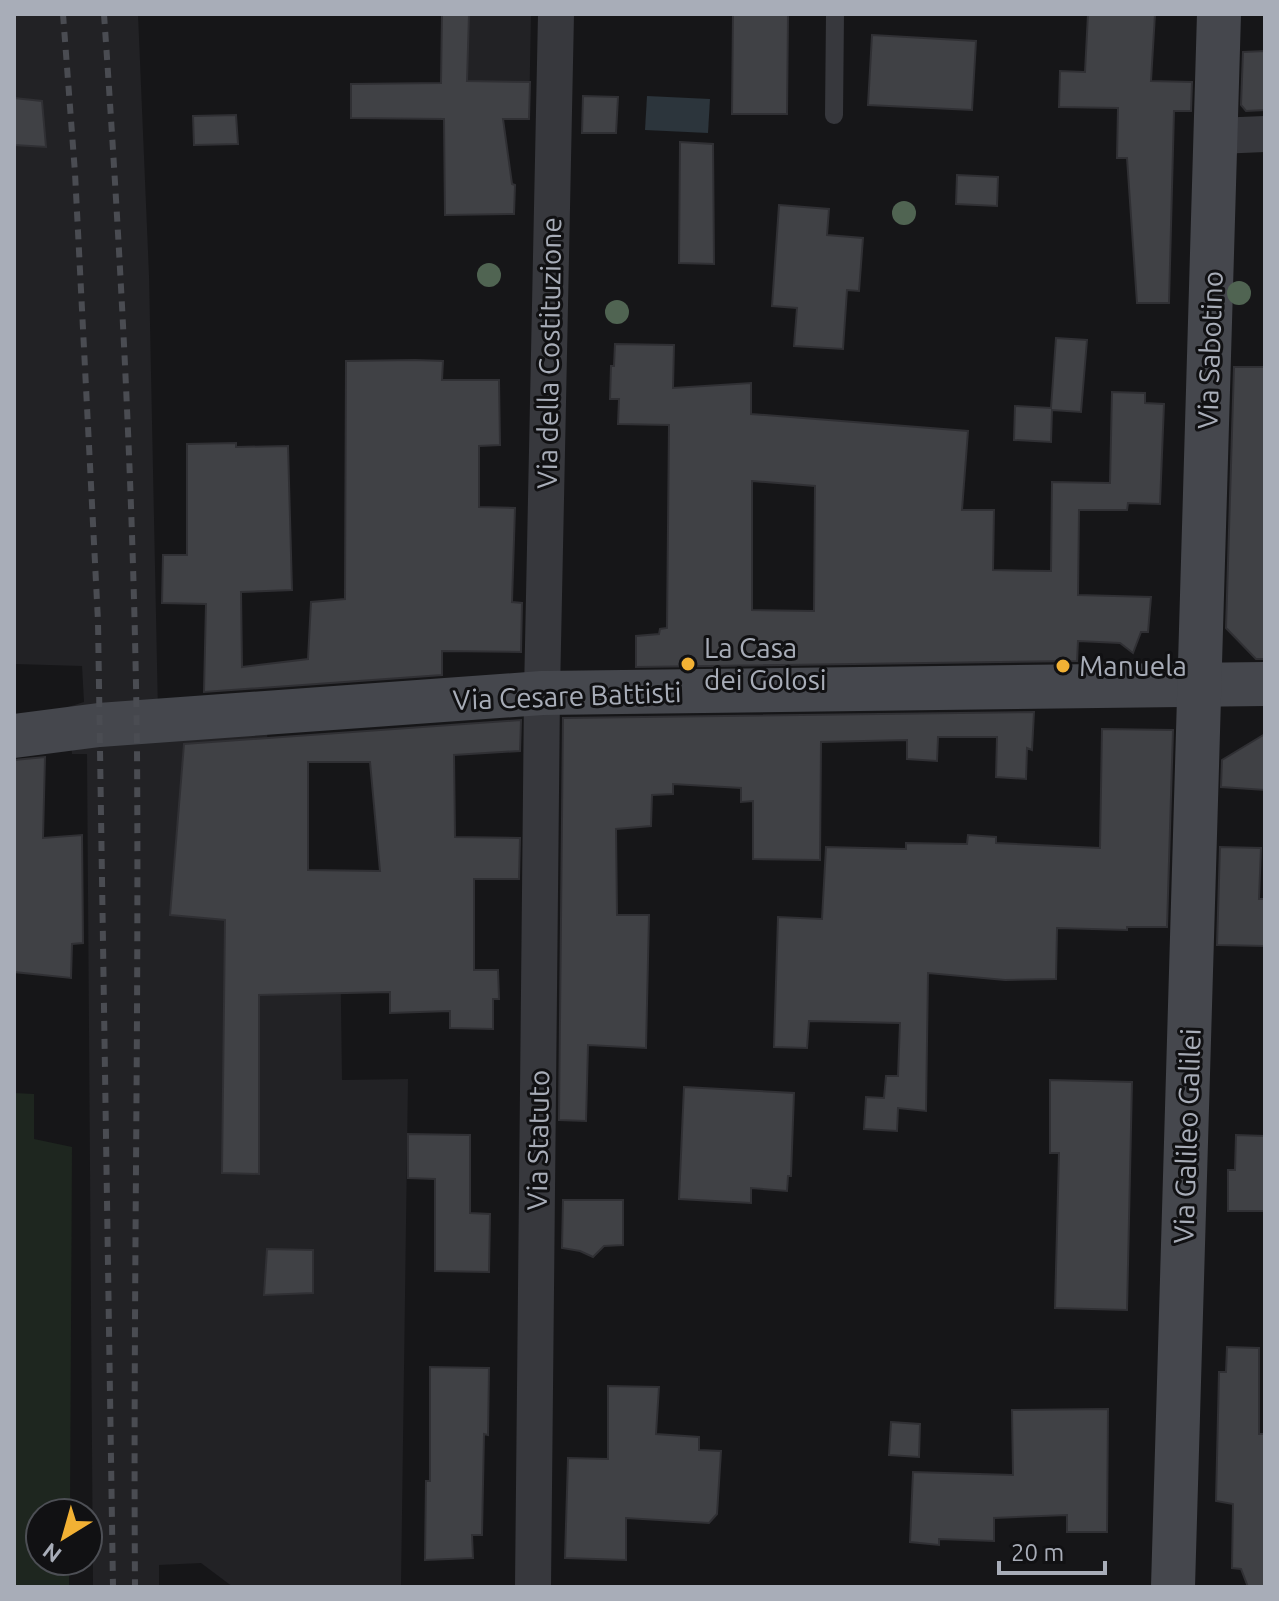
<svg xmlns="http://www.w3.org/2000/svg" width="1279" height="1601" viewBox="0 0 1279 1601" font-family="Ubuntu,sans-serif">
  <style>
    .built { fill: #222225 }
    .green { fill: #1e261f }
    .water { fill: #2c353c }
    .building { fill: #404145; stroke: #303034; stroke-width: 2; fill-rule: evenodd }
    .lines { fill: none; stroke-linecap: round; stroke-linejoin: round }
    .lane { stroke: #37383d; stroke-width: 18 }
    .street { stroke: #37383d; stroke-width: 36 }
    .secondary { stroke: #45474d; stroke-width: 44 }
    .rail { stroke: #4a4c52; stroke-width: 6; stroke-dasharray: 10 8; stroke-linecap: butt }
    .tree { fill: #506452 }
    .poi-dot { fill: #f2b134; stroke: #111113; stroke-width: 3 }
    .labels { text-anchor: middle; stroke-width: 6; stroke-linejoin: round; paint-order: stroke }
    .street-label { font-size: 28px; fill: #a8adb8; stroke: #111113 }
    .poi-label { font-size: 28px; fill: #a8adb8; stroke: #111113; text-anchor: start }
  </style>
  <rect width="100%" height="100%" fill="#161618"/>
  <!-- built -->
  <g class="built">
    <path d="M14,14H138L149,275L158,712L267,721L271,929H340L342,1080L408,1079L401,1587H233L201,1563L159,1565V1587H93L87,754H72L68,707L84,702L82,666L14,664Z"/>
    <path d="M442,14H531L529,119L351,118V84L441,83Z"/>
  </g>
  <!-- green -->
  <path class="green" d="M14,1093L34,1094V1139L72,1147L70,1513H40V1561H69V1587H14Z"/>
  <!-- water -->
  <path class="water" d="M647,96L710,99L708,133L645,130Z"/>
  <!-- building -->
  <g class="building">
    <path d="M442,14H469L467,81L530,82L529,119H503L512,184L515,185L514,214L445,215L444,119L351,118V84L441,83Z"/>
    <path d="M733,14H788L787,114H732Z"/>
    <path d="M1088,14H1155L1151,81L1192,82L1191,111H1174L1169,303H1137L1127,158H1117L1118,108L1059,107L1060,71L1085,72Z"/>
    <path d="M872,35L976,41L972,110L868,105Z"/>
    <path d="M1265,51V110L1246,111L1241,105L1243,52Z"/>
    <path d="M583,96L618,97L616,133H582Z"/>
    <path d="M14,98L42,101L46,147L14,145Z"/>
    <path d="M236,115L238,144L194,145L193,116Z"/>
    <path d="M680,142L713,144L714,264L679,263Z"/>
    <path d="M957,175L998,177L997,206L956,204Z"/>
    <path d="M779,205L829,209L827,235L863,238L859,291L847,290L843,349L794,346L797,308L772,306Z"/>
    <path d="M1056,338L1087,340L1081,412L1052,410L1051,442L1014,440L1015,406L1051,408Z"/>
    <path d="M615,344L674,345L673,388L751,383V414L968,431L962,510H994L993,570L1051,571L1052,482L1110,483L1112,392L1145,393V403L1164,404L1160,504L1128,503L1127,510H1079L1078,595L1151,597L1148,632H1141L1133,653L1120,643L1078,641L1077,661L636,667V636L659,634L660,629L667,628L669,425L618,424L619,399H610L611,366H614ZM752,481L815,486L814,611L752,610Z"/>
    <path d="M415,360L443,361L442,380H499L500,445L479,446V507L515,508L512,602L522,603L521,652L442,651V675L204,692L206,604L162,603L163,555H187V444L236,443V447L288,446L292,590L241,592L242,667L308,659L311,602L345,599L346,361Z"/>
    <path d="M1234,367H1265V659H1256L1226,628Z"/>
    <path d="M1034,712L1032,750L1027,748L1026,779L996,777L997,737H938L937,761L907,759V740L821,742L820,860L753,859V801L741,802V788L673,784V794L652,795L651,826L616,829L617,915H649L646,1048L588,1045L586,1121L559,1120L563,718Z"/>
    <path d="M521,720L520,751L454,755L455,837L520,838L519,879H474V970H498L499,999H493V1029L450,1028V1011L390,1013V992L259,995V1174L222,1173L225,920L170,915L184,744ZM308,762H370L380,871L308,870Z"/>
    <path d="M1102,729L1173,730L1167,927H1127V930L1057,928L1056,979L1005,980L928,973L926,1111L898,1108L897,1131L864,1129L866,1097L884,1098L886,1076H898L900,1023L809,1021L807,1048L774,1047L778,917L822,919L826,847L906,849V843L967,844L968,835L996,837V843L1100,848Z"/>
    <path d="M1265,734V790L1221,787L1222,760Z"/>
    <path d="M45,757L43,838L82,835L83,943L72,944L71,978L14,972V760Z"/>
    <path d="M1220,847L1261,848L1259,899H1265V946L1217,945Z"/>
    <path d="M1050,1080L1132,1082L1127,1310L1055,1308L1059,1153H1050Z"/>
    <path d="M684,1087L794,1093L791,1176H788L787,1191L751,1188V1203L679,1199Z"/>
    <path d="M408,1134L470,1135V1213L490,1214L489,1272L435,1271V1179L408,1178Z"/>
    <path d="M1236,1135L1265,1136V1211H1228V1170H1235Z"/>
    <path d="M563,1200H623V1245L604,1246L593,1257L580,1251L562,1248Z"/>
    <path d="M267,1249L313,1250V1293L264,1295Z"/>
    <path d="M1227,1347L1259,1348V1434H1265V1587H1248L1241,1569L1232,1568L1233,1504L1216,1501L1219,1372H1226Z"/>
    <path d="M430,1367L489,1368L488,1435L484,1434L482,1535H472L473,1558L425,1560L426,1481H430Z"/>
    <path d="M608,1386L659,1387L656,1434L699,1437V1450L721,1451L717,1514L709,1523L626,1518V1560L565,1558L568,1458L608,1459Z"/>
    <path d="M1108,1409L1107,1532H1067V1515L994,1518V1541L939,1539V1545L910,1542L913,1472L1013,1475L1012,1410Z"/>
    <path d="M891,1422L920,1424L919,1457L889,1455Z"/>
  </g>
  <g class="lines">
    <!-- lane -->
    <path class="lane" d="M834,115L835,14"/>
    <!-- street -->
    <g class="street">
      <path d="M1217,136L1265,134"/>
      <path d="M533,1587L542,693L556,14"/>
    </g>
    <!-- secondary -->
    <g class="secondary">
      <path d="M14,736L99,725L542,693L1265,684"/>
      <path d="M1173,1587L1219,14"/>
    </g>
    <!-- rail -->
    <g class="rail">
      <path d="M63,14L75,173L98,621L113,1587"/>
      <path d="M104,14C121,259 134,503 137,749C139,1028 133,1308 135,1587"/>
    </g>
  </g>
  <!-- trees -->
  <g class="tree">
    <circle cx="904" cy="213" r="12"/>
    <circle cx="489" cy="275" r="12"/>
    <circle cx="1239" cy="293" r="12"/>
    <circle cx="617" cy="312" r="12"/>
  </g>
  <!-- markers -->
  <g class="poi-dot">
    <circle cx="688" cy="664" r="8"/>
    <circle cx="1063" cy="666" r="8"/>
  </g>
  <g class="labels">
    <!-- street labels -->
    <g class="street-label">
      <text transform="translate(1210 350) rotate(-88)" y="10">Via Sabotino</text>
      <text transform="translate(549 353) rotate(-89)" y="10">Via della Costituzione</text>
      <text transform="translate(567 696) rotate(-2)" y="10">Via Cesare Battisti</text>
      <text transform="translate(1187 1136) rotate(-88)" y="10">Via Galileo Galilei</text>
      <text transform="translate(538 1140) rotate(-89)" y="10">Via Statuto</text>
    </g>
    <!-- poi labels -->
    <g class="poi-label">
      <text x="704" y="658">La Casa<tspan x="704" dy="32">dei Golosi</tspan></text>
      <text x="1079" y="676">Manuela</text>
    </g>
  </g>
  <!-- border -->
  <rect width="1279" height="1601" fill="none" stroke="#a8adb8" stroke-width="32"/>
  <!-- north arrow -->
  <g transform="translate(64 1537) rotate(217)"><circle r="38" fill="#111113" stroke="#4d4f55" stroke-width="2"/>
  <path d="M0-6L14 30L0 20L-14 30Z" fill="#f2b134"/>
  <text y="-12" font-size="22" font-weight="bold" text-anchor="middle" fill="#a8adb8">N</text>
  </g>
  <!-- scale -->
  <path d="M999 1561v12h106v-12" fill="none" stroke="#a8adb8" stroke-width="4"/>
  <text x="1011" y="1561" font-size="24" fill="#a8adb8" stroke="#111113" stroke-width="6" paint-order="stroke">20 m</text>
</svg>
